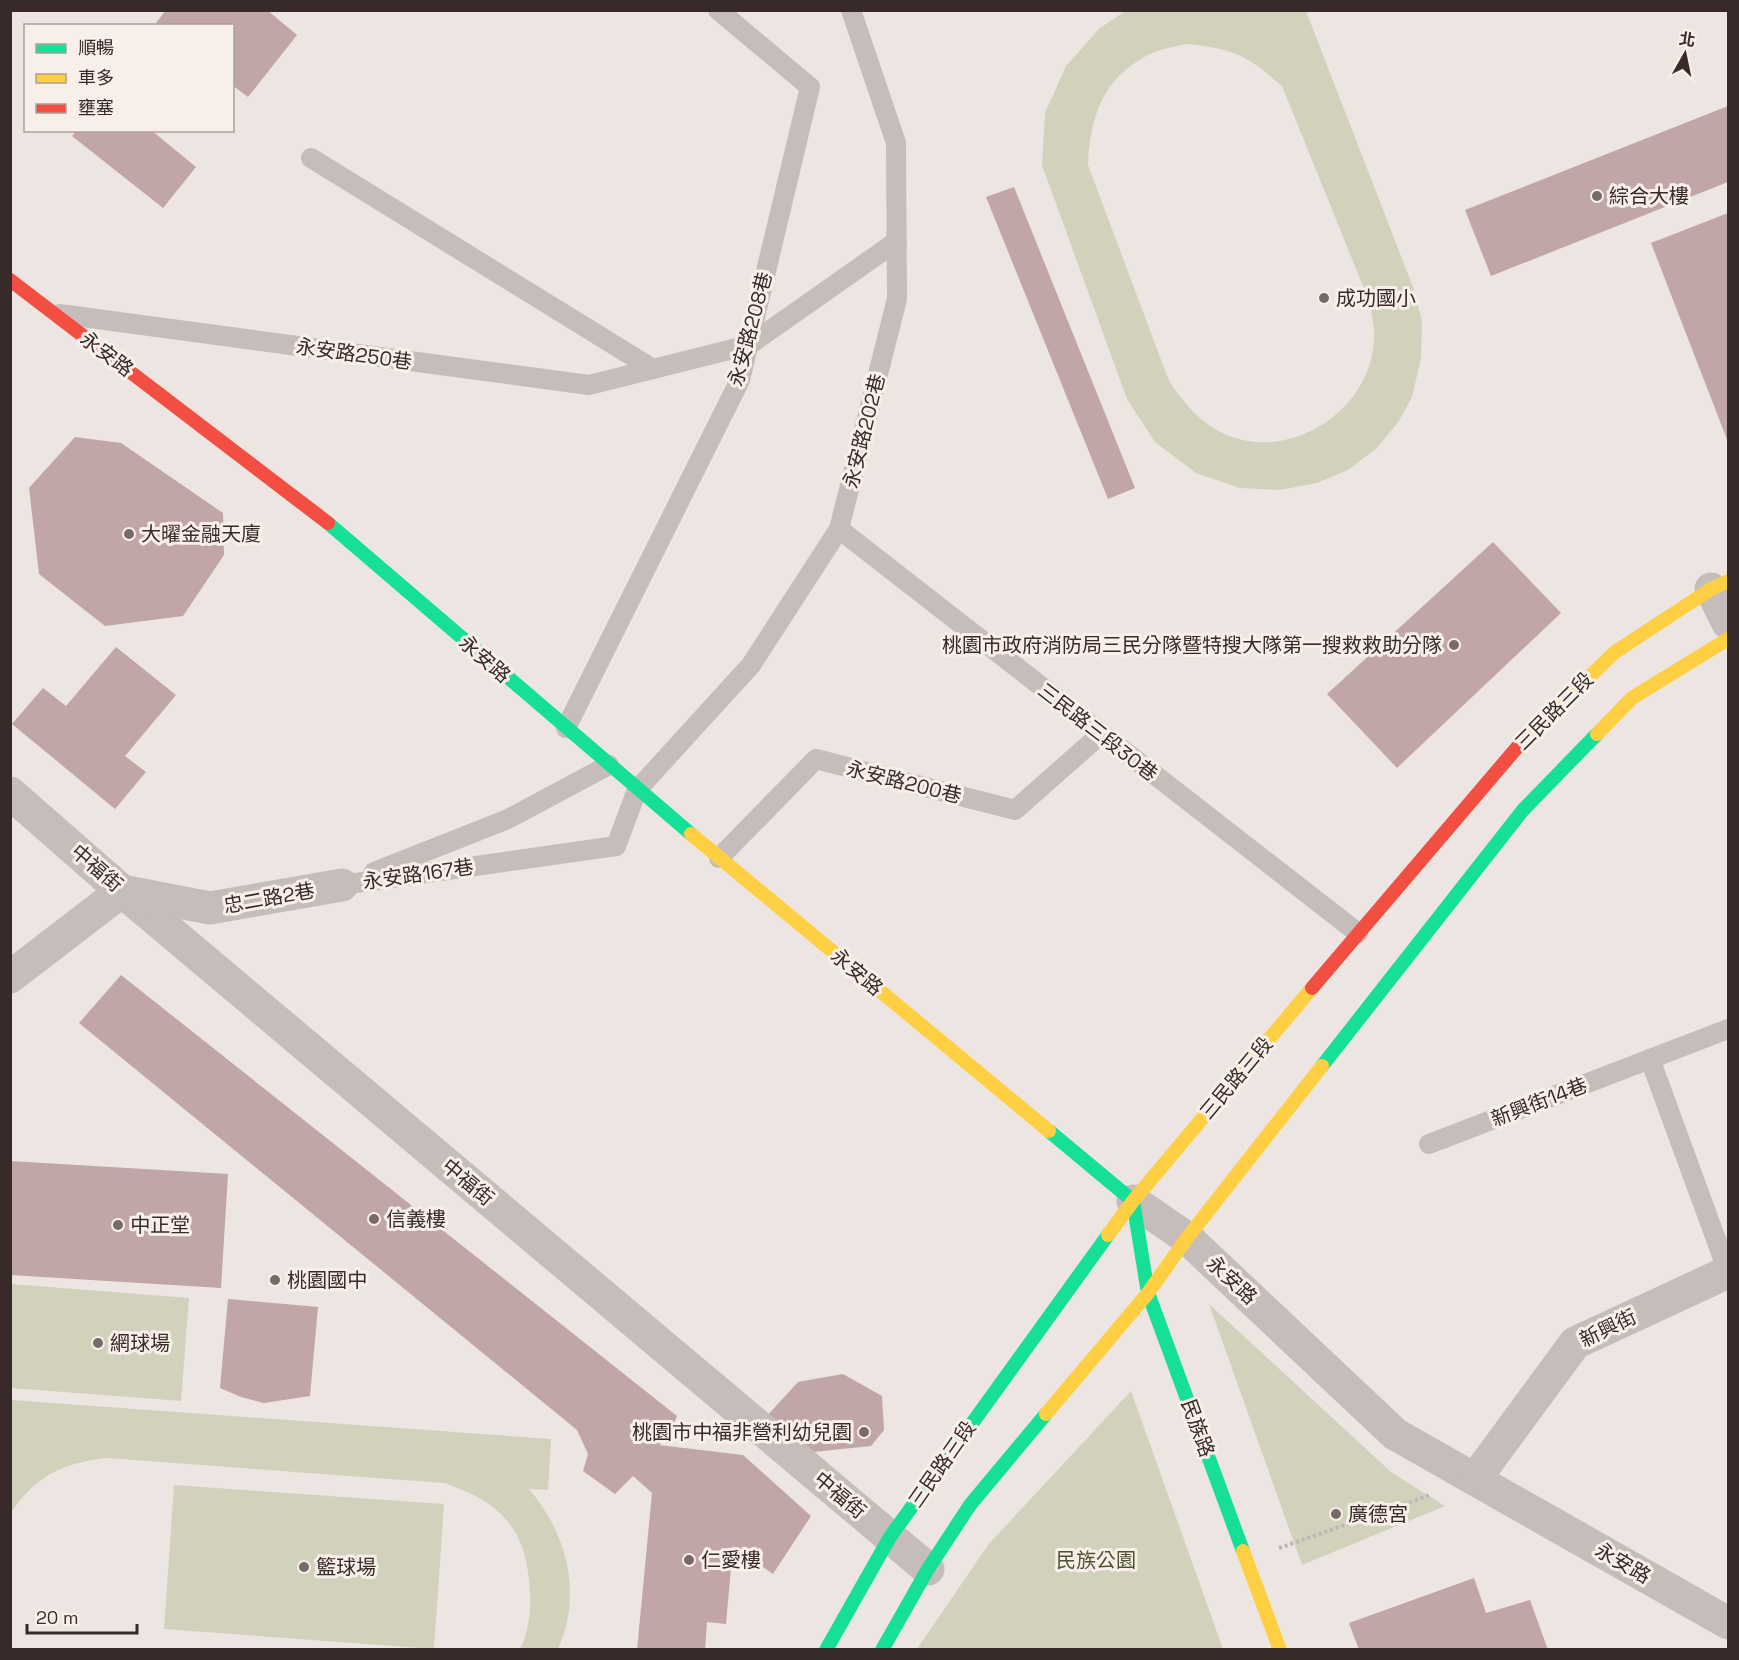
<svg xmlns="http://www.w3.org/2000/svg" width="1739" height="1660" viewBox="0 0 1739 1660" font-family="'Space Grotesk','Noto Sans TC',sans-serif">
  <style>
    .green { fill: #d2d1bc; fill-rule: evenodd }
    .building { fill: #c0a6a4 }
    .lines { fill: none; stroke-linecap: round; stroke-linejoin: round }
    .path { stroke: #beb6b3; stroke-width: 4; stroke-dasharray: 3 3; stroke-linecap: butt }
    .lane { stroke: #c6bdba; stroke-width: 20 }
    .street { stroke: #c6bdba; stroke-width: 33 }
    .fast { stroke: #16e098; stroke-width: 14 }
    .slow { stroke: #ffcf43; stroke-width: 14 }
    .jam { stroke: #f24e42; stroke-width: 14 }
    .poi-dot { fill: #776b6a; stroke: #f9efe9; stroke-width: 2 }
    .labels { text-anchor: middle; stroke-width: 6; stroke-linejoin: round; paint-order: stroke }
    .poi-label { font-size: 20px; fill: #372a29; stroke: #f9efe9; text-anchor: start }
    .street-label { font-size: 20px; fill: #372a29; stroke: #f9efe9 }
    .park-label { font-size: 20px; fill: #4e542d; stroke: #f9efe9 }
  </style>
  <rect width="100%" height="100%" fill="#ede5e2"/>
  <!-- green -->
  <g class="green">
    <path d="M1127,10L1306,11L1413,287L1422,321L1421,358L1412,397L1399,421L1377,448L1348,470L1317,483L1280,490L1240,488L1196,473L1155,442L1127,399L1042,165L1045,113L1066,66L1100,28ZM1186,44C1232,48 1247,55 1282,86L1369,301C1371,313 1375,326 1374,337C1373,413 1282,469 1215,429C1195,417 1182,400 1169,381L1088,165C1090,117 1103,77 1150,54C1160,49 1174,47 1186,44Z"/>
    <path d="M11,1284L189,1298L181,1401L11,1388Z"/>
    <path d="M1209,1304L1391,1472L1445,1506L1302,1565Z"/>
    <path d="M1131,1391L1223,1649H917L988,1545Z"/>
    <path d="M11,1400L551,1439L548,1490L529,1489C567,1534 583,1593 558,1649H520C528,1635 531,1611 530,1595C528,1531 504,1503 444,1483L106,1458C63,1463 35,1476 11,1513Z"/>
    <path d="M174,1485L444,1504L434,1649L164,1629Z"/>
  </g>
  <!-- building -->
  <g class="building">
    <path d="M166,10H267L297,35L248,97L232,85V26H159L156,23Z"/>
    <path d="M1728,106V182L1491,276L1465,210Z"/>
    <path d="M77,130H151L196,167L163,208L72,136Z"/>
    <path d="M1014,187L1135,488L1108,499L986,197Z"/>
    <path d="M1728,213V442L1651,243Z"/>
    <path d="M75,437L121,443L223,513L224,555L183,616L105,626L39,574L29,488Z"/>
    <path d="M1493,542L1561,613L1397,768L1327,694Z"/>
    <path d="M116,647L176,695L125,756L146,772L115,809L12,724L43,688L66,706Z"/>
    <path d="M121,975L677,1416L671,1431L659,1445L743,1455L811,1516L773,1574L733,1546L726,1624L707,1622L705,1650H637L652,1493L633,1476L615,1494L583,1471L588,1454L577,1430L79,1023Z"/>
    <path d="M10,1161L228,1174L221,1288L10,1275Z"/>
    <path d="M228,1299L318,1307L310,1396L264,1403L241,1397L220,1388Z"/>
    <path d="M843,1374L882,1396L884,1430L871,1446L804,1453L765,1418L798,1382Z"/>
    <path d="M1474,1578L1486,1613L1530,1600L1548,1650H1359L1349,1623Z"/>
  </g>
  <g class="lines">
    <!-- path -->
    <path class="path" d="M1279,1548L1430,1495"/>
    <!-- lane -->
    <g class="lane">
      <path d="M311,158L653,369"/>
      <path d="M60,314L589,385L749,345L897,241"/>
      <path d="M839,529L1358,933"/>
      <path d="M566,728L740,380L810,87L718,10"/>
      <path d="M719,858L816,759L1015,810L1101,734"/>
      <path d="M374,872L508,819L609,765"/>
      <path d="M342,885L616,846L637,790L751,665L839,529L897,299L896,143L851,10"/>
      <path d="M1650,1059L1728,1272"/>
      <path d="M1429,1144L1728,1029"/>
    </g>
    <!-- street -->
    <g class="street">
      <path d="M1711,589L1728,623"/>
      <path d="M10,793L122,891L928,1569"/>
      <path d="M10,977L122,891L210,908L342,885"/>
      <path d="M1133,1201L1187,1238L1395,1434L1728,1623"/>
      <path d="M1475,1479L1575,1343L1728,1272"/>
    </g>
    <!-- fast -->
    <g class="fast">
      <path d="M328,523L691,834"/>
      <path d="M1322,1066L1523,810L1597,734"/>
      <path d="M1049,1131L1133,1201L1148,1293L1243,1551"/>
      <path d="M826,1650L890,1537L1108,1235"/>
      <path d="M882,1650L928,1569L970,1505L1046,1414"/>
    </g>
    <!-- slow -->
    <g class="slow">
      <path d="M1597,734L1632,698L1728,639"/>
      <path d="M1520,744L1615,652L1711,589L1728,581"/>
      <path d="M691,834L1049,1131"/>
      <path d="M1108,1235L1133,1201L1312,988"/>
      <path d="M1046,1414L1148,1293L1187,1238L1322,1066"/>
      <path d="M1243,1551L1280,1650"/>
    </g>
    <!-- jam -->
    <g class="jam">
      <path d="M10,280L328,523"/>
      <path d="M1312,988L1520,744"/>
    </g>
  </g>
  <!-- markers -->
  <g class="poi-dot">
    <circle cx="1597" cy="196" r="6"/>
    <circle cx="1324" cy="298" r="6"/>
    <circle cx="129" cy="534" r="6"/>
    <circle cx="1454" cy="645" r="6"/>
    <circle cx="374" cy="1219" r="6"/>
    <circle cx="118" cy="1225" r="6"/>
    <circle cx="275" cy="1280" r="6"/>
    <circle cx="98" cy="1343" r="6"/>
    <circle cx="864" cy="1432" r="6"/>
    <circle cx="1336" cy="1514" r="6"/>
    <circle cx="689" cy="1560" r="6"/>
    <circle cx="304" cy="1567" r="6"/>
  </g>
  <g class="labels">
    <!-- poi labels -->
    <g class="poi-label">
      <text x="1609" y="203">綜合大樓</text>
      <text x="1336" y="305">成功國小</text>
      <text x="141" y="541">大曜金融天廈</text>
      <text x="1442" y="652" text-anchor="end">桃園市政府消防局三民分隊暨特搜大隊第一搜救救助分隊</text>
      <text x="386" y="1226">信義樓</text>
      <text x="130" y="1232">中正堂</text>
      <text x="287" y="1287">桃園國中</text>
      <text x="110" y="1350">網球場</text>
      <text x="852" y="1439" text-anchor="end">桃園市中福非營利幼兒園</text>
      <text x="1348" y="1521">廣德宮</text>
      <text x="701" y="1567">仁愛樓</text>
      <text x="316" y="1574">籃球場</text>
    </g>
    <!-- street labels -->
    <g class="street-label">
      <text transform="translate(750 329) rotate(-75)" y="7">永安路208巷</text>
      <text transform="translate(107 354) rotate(37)" y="7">永安路</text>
      <text transform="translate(354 354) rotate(8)" y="7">永安路250巷</text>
      <text transform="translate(864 431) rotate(-76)" y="7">永安路202巷</text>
      <text transform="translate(485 659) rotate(41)" y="7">永安路</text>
      <text transform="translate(1554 711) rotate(-45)" y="7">三民路三段</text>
      <text transform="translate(1098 732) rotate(38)" y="7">三民路三段30巷</text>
      <text transform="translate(904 782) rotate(14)" y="7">永安路200巷</text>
      <text transform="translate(97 868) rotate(41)" y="7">中福街</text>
      <text transform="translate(418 874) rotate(-8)" y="7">永安路167巷</text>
      <text transform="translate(269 898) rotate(-10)" y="7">忠二路2巷</text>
      <text transform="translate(857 972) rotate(40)" y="7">永安路</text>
      <text transform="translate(1236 1078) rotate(-50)" y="7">三民路三段</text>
      <text transform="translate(1539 1102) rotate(-21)" y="7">新興街14巷</text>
      <text transform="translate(468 1182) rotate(40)" y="7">中福街</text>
      <text transform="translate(1232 1280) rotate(43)" y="7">永安路</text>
      <text transform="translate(1608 1328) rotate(-26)" y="7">新興街</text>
      <text transform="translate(1198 1428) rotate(70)" y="7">民族路</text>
      <text transform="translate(942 1464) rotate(-55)" y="7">三民路三段</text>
      <text transform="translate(840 1495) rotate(40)" y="7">中福街</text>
      <text transform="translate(1623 1563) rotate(30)" y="7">永安路</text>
    </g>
    <!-- park labels -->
    <g class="park-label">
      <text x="1096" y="1567">民族公園</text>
    </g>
  </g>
  <!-- border -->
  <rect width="1739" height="1660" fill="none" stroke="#372a29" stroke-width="24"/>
  <!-- legend -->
  <rect x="24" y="24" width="210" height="108" fill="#f9efe9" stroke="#aba09c" stroke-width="1.5"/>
  <rect x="36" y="44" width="30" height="9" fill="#16e098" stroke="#aba09c" stroke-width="1.5"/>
  <text x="78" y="54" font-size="18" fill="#372a29">順暢</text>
  <rect x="36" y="74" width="30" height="9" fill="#ffcf43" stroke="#aba09c" stroke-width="1.5"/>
  <text x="78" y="84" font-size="18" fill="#372a29">車多</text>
  <rect x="36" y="104" width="30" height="9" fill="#f24e42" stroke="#aba09c" stroke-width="1.5"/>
  <text x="78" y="114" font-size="18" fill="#372a29">壅塞</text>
  <!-- north arrow -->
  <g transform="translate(1685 54) rotate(9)" stroke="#f9efe9" stroke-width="4.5" paint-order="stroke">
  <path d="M0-4.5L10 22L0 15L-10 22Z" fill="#372a29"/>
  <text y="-9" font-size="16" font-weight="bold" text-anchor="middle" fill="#372a29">北</text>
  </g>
  <!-- scale -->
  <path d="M27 1624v9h110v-9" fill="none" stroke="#372a29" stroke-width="3"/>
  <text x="36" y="1624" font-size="18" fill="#372a29" stroke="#f9efe9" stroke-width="4.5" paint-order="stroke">20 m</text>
</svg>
